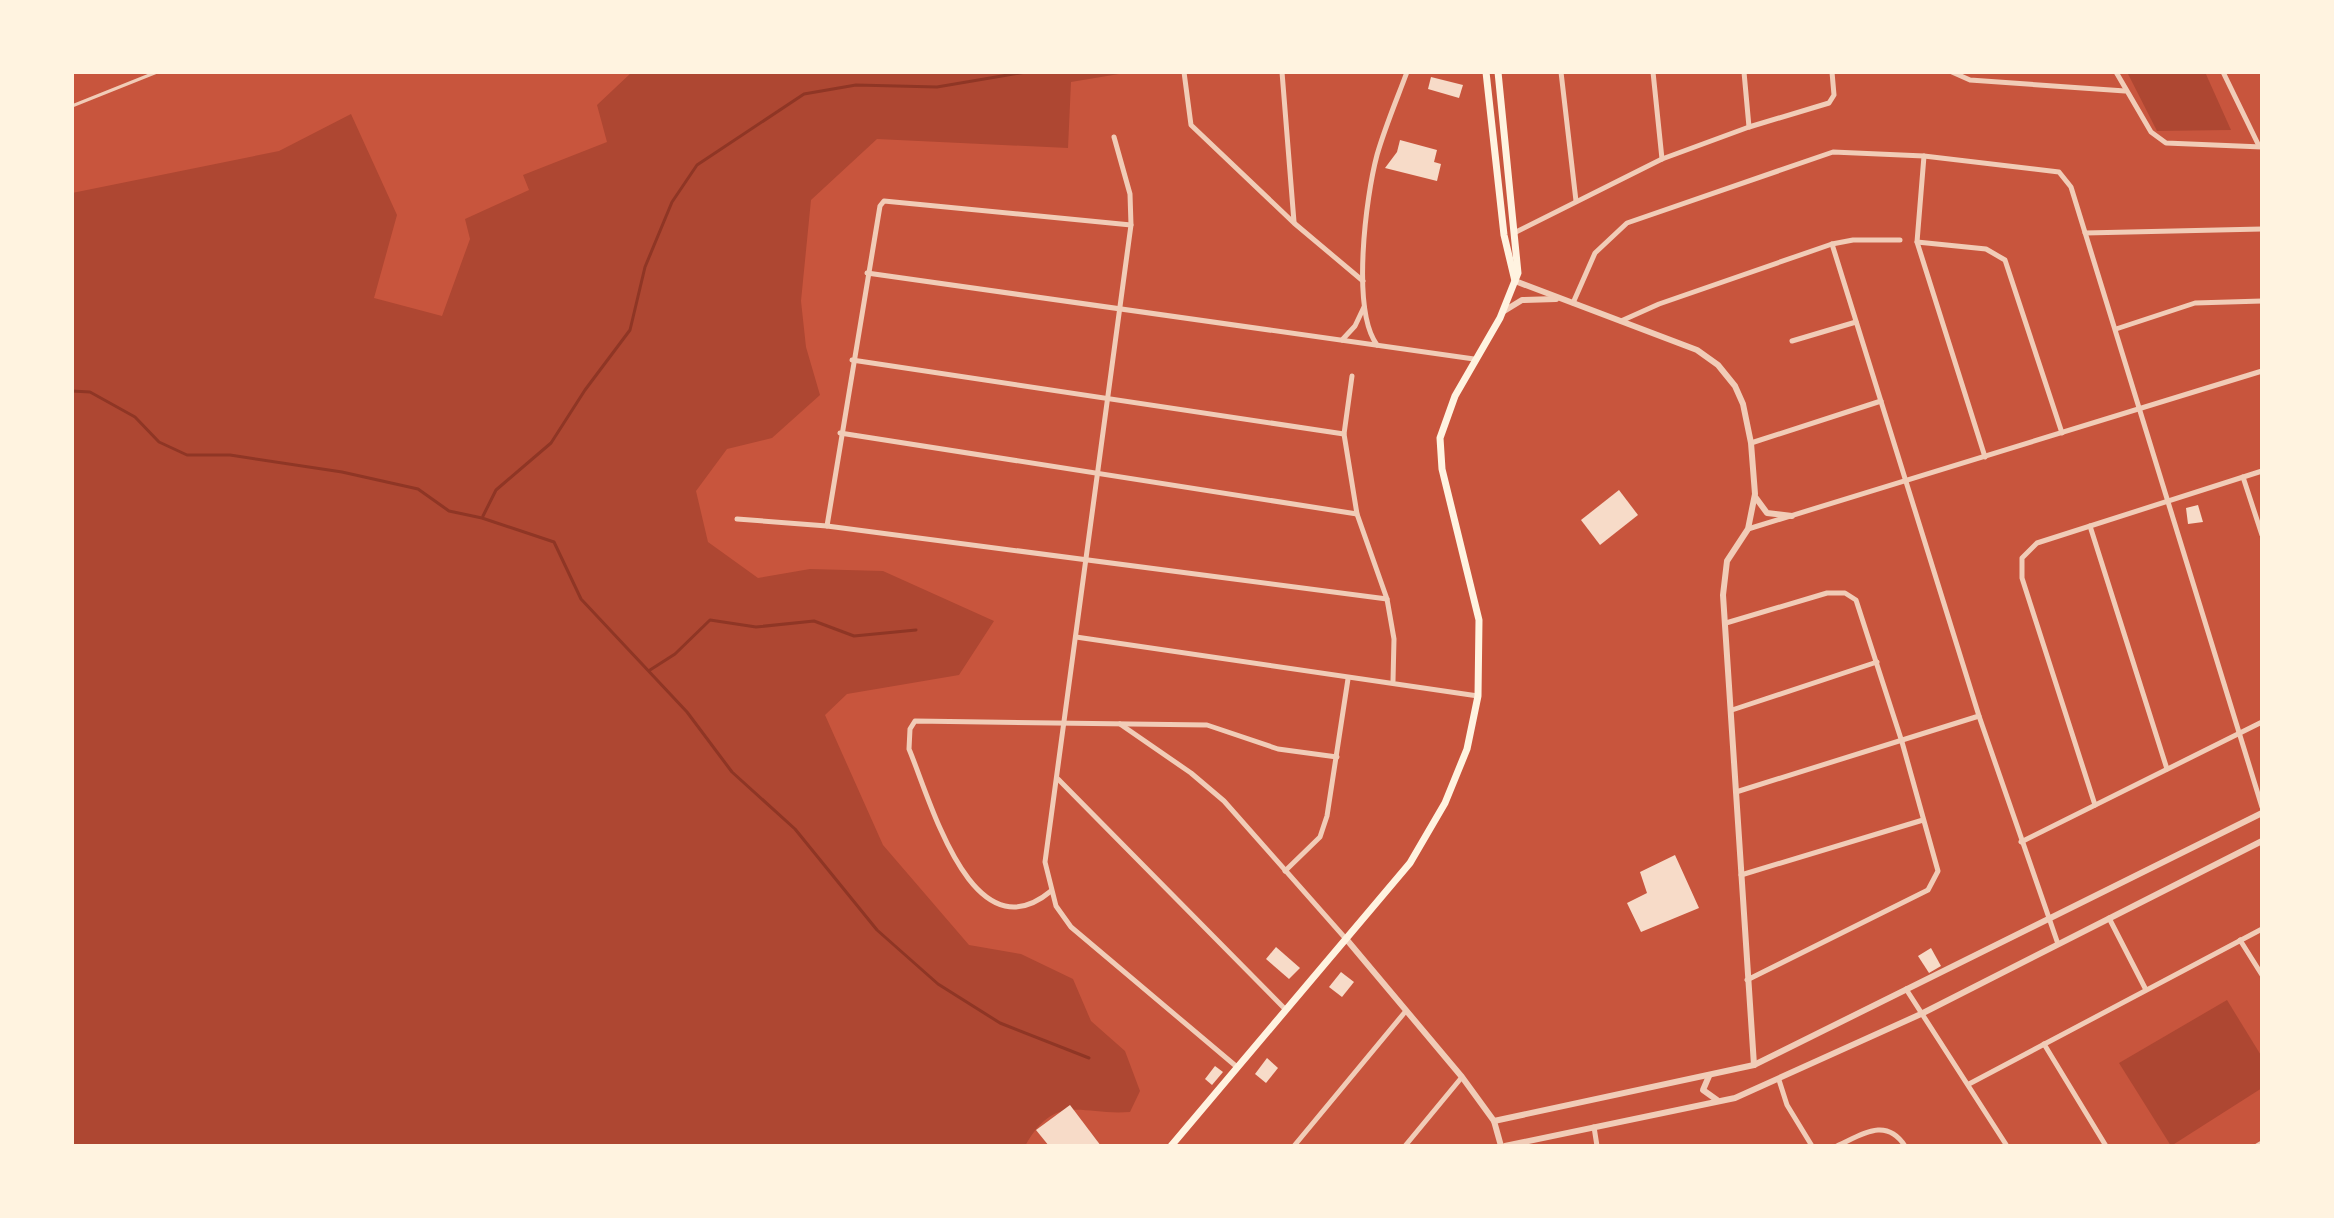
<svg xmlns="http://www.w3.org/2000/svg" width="2334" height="1218" viewBox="0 0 2334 1218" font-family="'Golos Text',sans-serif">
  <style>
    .green { fill: #ae4732 }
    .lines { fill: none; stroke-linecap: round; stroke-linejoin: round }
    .stream { stroke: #8f3625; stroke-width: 3 }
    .building { fill: #f7dbc8 }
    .service { stroke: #f1ccb7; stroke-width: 3 }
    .minor { stroke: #f1ccb7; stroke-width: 5 }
    .tertiary { stroke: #f1ccb7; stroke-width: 6 }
    .secondary { stroke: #fff3e0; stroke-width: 7 }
  </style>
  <rect width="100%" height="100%" fill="#c8553d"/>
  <!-- green -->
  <g class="green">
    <path d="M632,72H1131L1071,82L1068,148L877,139L811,200L801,301L806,347L820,395L772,438L727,449L696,491L708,542L758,578L810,569L883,571L994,621L959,675L847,694L825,715L883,845L969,945L1021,954L1073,979L1091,1021L1125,1051L1140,1091L1130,1112C1082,1116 1056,1091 1025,1146H72V193L279,151L351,114L397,215L374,298L442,316L470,239L465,219L529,190L523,175L607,142L597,105Z"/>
    <path d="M2127,72H2205L2231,130L2157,131Z"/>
    <path d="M2227,1000L2262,1057V1088L2171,1146L2119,1063Z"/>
  </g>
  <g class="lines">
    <!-- stream -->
    <g class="stream">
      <path d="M72,391L90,392L135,417L159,442L187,455H230L342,472L418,489L449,511L482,518L554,542L581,599L687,712L732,772L795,829L877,930L938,984L1000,1023L1089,1058"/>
      <path d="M483,516L496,490L551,443L585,390L630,330L645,267L672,202L697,165L804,94L856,85L937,87L1026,72"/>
      <path d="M650,670L675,654L710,620L756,627L814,621L854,636L916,630"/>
    </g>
  </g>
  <!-- building -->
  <g class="building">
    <path d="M1431,77L1463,85L1459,98L1428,89Z"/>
    <path d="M1400,140L1437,150L1434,162L1441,164L1437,181L1385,168L1397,152Z"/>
    <path d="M1619,490L1638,515L1600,545L1581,520Z"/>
    <path d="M2198,505L2203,522L2188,524L2186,508Z"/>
    <path d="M1675,855L1699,908L1641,932L1627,903L1647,893L1640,872Z"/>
    <path d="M1276,947L1300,968L1289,979L1266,959Z"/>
    <path d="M1931,948L1941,966L1929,973L1918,956Z"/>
    <path d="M1341,972L1354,982L1342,997L1329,987Z"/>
    <path d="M1267,1058L1278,1068L1266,1083L1255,1074Z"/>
    <path d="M1215,1066L1223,1072L1212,1085L1205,1079Z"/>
    <path d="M1070,1105L1101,1146H1049L1036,1130Z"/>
  </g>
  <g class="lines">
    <!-- service -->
    <path class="service" d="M72,106L157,72"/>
    <!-- minor -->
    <g class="minor">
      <path d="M1184,72L1191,125L1294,223L1363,281"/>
      <path d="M1282,72L1294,222"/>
      <path d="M1561,72L1576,201"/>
      <path d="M1653,72L1662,159"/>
      <path d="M1744,72L1749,127"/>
      <path d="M1952,72L1970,80L2125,91"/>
      <path d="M2116,72L2151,132L2166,143L2262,147"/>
      <path d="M2223,72L2259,146"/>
      <path d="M1114,137L1130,194L1131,225L1045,862L1056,906L1071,927L1237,1067"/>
      <path d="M1924,156L1917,242L1985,457"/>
      <path d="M1514,233L1662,159L1749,127L1829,103L1834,95L1832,72"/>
      <path d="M2085,233L2262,229"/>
      <path d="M1917,242L1986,249L2005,260L2062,433"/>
      <path d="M1832,244L1979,716L2058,944"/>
      <path d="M867,273L1474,359"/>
      <path d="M1573,303L1595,253L1627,223L1833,152L1924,156L2059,172L2071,187L2262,807"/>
      <path d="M1621,321L1659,304L1832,244L1853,240H1900"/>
      <path d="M2116,329L2195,303L2262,301"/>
      <path d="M1342,340L1355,326L1364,307"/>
      <path d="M1792,341L1856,322"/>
      <path d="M1377,345C1351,310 1366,196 1377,155C1385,127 1397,99 1407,72"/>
      <path d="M852,360L1344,434"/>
      <path d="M1352,376L1344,434L1357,514L1387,599L1394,639L1393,681"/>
      <path d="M840,433L1357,514"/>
      <path d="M1751,443L1881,401"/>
      <path d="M2243,477L2262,535"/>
      <path d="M737,519L827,526L1387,599"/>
      <path d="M827,526L880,206L884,201L1131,225"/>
      <path d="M2090,526L2167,769"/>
      <path d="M1748,529L2262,371"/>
      <path d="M1726,623L1827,593H1845L1856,600L1902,742L1938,871L1928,890L1747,980"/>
      <path d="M1076,637L1478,696"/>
      <path d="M1732,710L1877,662"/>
      <path d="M1120,724L1191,773L1224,801L1346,939"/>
      <path d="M1058,779L1286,1010"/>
      <path d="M1736,792L1979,716"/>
      <path d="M2095,805L2022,578V558L2037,543L2262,471"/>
      <path d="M2021,842L2262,722"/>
      <path d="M1285,871L1320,837L1327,816L1348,679"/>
      <path d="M1741,875L1923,820"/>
      <path d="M1051,891C972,957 931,801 909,749L910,729L915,721L1207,725L1278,749L1337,757"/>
      <path d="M2109,918L2145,988"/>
      <path d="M2240,940L2262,975"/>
      <path d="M1906,989L2007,1146"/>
      <path d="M2044,1044L2106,1146"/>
      <path d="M1779,1080L1787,1105L1812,1146"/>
      <path d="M1969,1084L2262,929"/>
      <path d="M1594,1127L1597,1146"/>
      <path d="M1294,1146L1405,1012"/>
      <path d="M1405,1146L1462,1077"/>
      <path d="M1837,1146C1863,1134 1886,1117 1905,1146"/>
      <path d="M2257,1146L2262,1143"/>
    </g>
    <!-- tertiary -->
    <g class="tertiary">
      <path d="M1515,281L1697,350L1718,365L1735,386L1743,404L1751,443L1755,494L1748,529L1727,561L1723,595L1754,1065"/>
      <path d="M1504,311L1522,300L1556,299"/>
      <path d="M1756,498L1767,513L1792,516"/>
      <path d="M1347,940L1462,1077L1494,1121L1501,1146"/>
      <path d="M1709,1076L1703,1090L1717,1100"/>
      <path d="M1494,1121L1754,1065L2262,813"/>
      <path d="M1505,1146L1735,1098L1921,1014L2262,841"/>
    </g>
    <!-- secondary -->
    <g class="secondary">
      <path d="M1486,72L1504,235L1515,281"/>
      <path d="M1171,1146L1410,863L1445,803L1467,749L1478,696L1479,620L1442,469L1440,438L1455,396L1500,318L1518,273L1498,72"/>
    </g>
  </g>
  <!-- border -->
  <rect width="2334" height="1218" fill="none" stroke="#fff3e0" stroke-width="148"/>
</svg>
